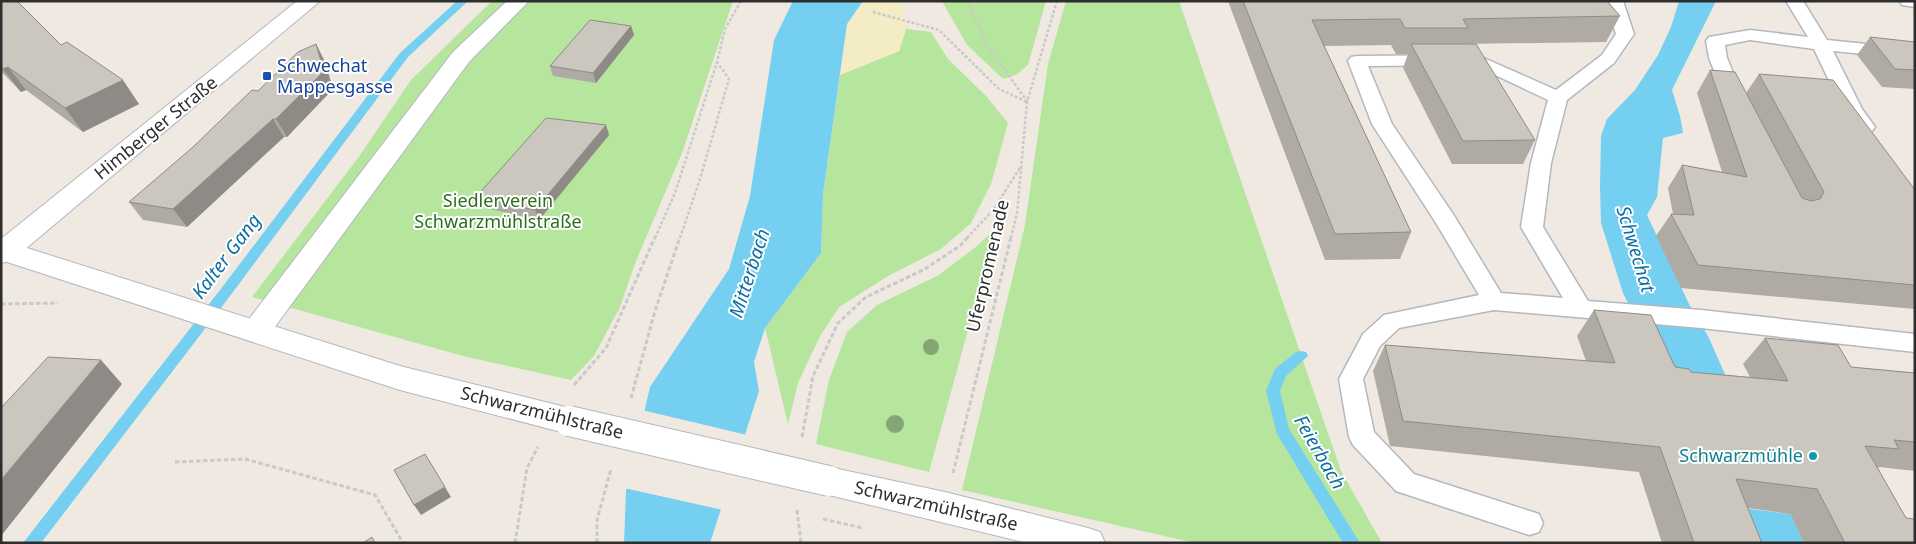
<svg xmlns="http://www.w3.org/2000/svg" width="1916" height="544" viewBox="0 0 1916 544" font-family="'Noto Sans',sans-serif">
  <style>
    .green { fill: #b6e59e }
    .sand { fill: #f3ecc5 }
    .water { fill: #75cff0 }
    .pier { fill: #efe9e1 }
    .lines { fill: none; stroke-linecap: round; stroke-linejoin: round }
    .stream { fill: #75cff0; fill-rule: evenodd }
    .service-casing { stroke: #b4b7c1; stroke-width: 3 }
    .minor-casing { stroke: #b4b7c1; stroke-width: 2 }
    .tertiary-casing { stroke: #b4b7c1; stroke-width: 2 }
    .secondary-casing { stroke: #b4b7c1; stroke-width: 2 }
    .path-far1 { stroke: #c9c9c9; stroke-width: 2.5; stroke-dasharray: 3 2; stroke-linecap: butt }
    .path { stroke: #c9c9c9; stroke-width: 3; stroke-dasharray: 4.5 2.5; stroke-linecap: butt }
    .service { fill: #fff; fill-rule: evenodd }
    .minor { fill: #fff; fill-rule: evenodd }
    .tertiary { fill: #fff; fill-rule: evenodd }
    .secondary { fill: #fff; fill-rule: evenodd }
    .tertiary-bridge-casing { stroke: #b4b7c1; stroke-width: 32; stroke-linecap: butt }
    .tertiary-bridge { stroke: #fff; stroke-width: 30 }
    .tree { fill: #84a574 }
    .wall { fill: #afaba4 }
    .shaded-wall { fill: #8e8b86 }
    .building { fill: #cbc7bf; stroke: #8e8b86 }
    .transit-dot { fill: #1a4fb4; stroke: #fff; stroke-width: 2 }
    .culture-dot { fill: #0f9aa8; stroke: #fff; stroke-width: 2 }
    .labels { text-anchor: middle; stroke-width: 4; stroke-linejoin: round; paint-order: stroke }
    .transit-label { font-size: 18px; fill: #164399; stroke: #fff; text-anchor: start }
    .street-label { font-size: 18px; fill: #2e2e2e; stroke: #fff }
    .park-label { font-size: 18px; fill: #2c6e1b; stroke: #fff }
    .culture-label { font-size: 18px; fill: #0d838f; stroke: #fff; text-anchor: end }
    .water-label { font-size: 19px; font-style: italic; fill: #0d6fa3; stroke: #fff }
  </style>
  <rect width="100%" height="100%" fill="#efe9e1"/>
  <!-- green -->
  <g class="green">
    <path d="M492,1H733L682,153L636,261L620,307L594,356L571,380L463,356L252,297L358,158L411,80Z"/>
    <path d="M942,1H1046L1028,65L1016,75L1003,79L967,45Z"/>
    <path d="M1066,1H1179L1341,471L1382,543H1195L962,490L1025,225L1048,64Z"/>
    <path d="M906,29L931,32L948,59L986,96L1008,123L991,184L971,223L941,249L888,276L839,307L819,338L798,383L788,424L765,328L821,253L823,194L840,75L899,51Z"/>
    <path d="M996,228L929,472L816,444L829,380L847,332L877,305L939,275L977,246Z"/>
  </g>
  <!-- sand -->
  <path class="sand" d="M863,1H903L906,29L899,51L840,75L847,24Z"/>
  <!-- water -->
  <g class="water">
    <path d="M793,1H863L847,24L823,194L821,253L765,328L754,362L759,391L710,543H624L626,491L650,387L729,269L750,196L774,40Z"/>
    <path d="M1679,1H1716L1672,90L1680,116L1683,133L1663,138L1657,197L1647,215L1689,304L1709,338L1738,404L1684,432L1642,331L1623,293L1601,223L1600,186L1601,136L1607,119L1635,90L1658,55L1671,27Z"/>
    <path d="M1712,504L1790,514L1804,543H1727Z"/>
  </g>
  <!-- pier -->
  <path class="pier" d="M642,410L747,435L723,510L624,488Z"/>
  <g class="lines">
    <!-- stream -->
    <g class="stream">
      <path d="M457,1H468L408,57L230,296L41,543H23L220,290L400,53Z"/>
      <path d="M1301,351L1306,352L1308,356L1286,376L1280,391L1289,429L1360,543H1343L1277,434L1266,391L1275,369L1296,352Z"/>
    </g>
    <defs>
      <g id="service">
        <path d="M1606,1H1623L1634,34L1614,63L1567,100L1551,163L1543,227L1588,301L1701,310L1915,334V352L1701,328L1494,310L1399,328L1380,346L1363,379L1374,432L1414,474L1539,514L1543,523L1539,532L1529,535L1396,491L1353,445L1349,437L1339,379L1363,334L1384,315L1479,295L1436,223L1372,124L1348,61L1351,57L1357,56L1477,55L1556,90L1602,55L1616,34ZM1474,65L1548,100L1531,163L1521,227L1563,298L1501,293L1453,214L1392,124L1368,66Z"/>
        <path d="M1786,1H1803L1827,40L1915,49V59L1833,51L1862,109L1875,127L1872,131L1865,133L1858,131L1843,110L1814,49L1750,40L1725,45L1727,58L1744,100L1742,104L1735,106L1728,104L1726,100L1709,58L1706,41L1709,37L1750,30L1808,37Z"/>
        <path d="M1900,1H1915V7L1902,5Z"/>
      </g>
      <path id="minor" d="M507,1H529L469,62L266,339L256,342L246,339L242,331L246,323L453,52Z"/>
      <g id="tertiary">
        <path d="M5,241L400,366L569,408L580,412L585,421L580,430L569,434L400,390L1,260V243Z"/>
        <path d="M829,467L945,492L1088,528L1100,532L1105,543H1027L829,495L817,491L813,481L817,471Z"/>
      </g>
      <path id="secondary" d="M297,1H320L11,261L1,263V239Z"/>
    </defs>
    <!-- service casing -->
    <use href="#service" class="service-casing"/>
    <!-- minor casing -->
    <use href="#minor" class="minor-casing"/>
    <!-- tertiary casing -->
    <use href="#tertiary" class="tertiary-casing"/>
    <!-- secondary casing -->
    <use href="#secondary" class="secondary-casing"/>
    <!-- path-far1 -->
    <g class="path-far1">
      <path d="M968,1L986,44L1027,101"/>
      <path d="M873,12L939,30L999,89L1027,102"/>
      <path d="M655,238L675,193L717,62L725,29L741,1"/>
      <path d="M680,238L700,179L729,79L717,62"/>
      <path d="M967,238L994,209L1021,166"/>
      <path d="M1011,238L1017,214L1027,102L1057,1"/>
    </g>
    <!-- path -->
    <g class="path">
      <path d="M1,304L58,303"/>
      <path d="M574,385L606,348L655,237"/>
      <path d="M631,398L655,311L680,237"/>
      <path d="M802,437L813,376L838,323L866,297L925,269L961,245L968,237"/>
      <path d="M175,462L245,459L375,495L403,543"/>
      <path d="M953,473L1011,237"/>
      <path d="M797,510L801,543"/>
      <path d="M823,519L863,528"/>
      <path d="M515,543L527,468L538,447"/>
      <path d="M597,543V520L611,469"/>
    </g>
    <!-- service -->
    <use href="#service" class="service"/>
    <!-- minor -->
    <use href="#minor" class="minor"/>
    <!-- tertiary -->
    <use href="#tertiary" class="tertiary"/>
    <!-- secondary -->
    <use href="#secondary" class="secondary"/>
    <defs>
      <path id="tertiary-bridge" d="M569,421L829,481"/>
    </defs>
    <!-- tertiary-bridge casing -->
    <use href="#tertiary-bridge" class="tertiary-bridge-casing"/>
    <!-- tertiary-bridge -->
    <use href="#tertiary-bridge" class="tertiary-bridge"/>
  </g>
  <!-- trees -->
  <g class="tree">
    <circle cx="931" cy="347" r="8"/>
    <circle cx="895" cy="424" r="9"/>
  </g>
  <!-- wall -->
  <g class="wall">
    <path d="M1,1L61,45L139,104L83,132L26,90L21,92L1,71Z"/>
    <path d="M1228,1H1607L1620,16L1606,42L1462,44L1535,140L1523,164H1452L1403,68L1408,54H1396L1391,45L1324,46L1411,232L1400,259L1325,260Z"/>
    <path d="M631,26L634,35L596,83L553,76L550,66Z"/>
    <path d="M1870,37L1915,42V89L1882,87L1857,55Z"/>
    <path d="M316,44L325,62L333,89L287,137H284L187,227L143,220L129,202Z"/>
    <path d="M1710,70L1746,93L1759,74L1915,190V309L1681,288L1656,236L1671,214H1673L1668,188L1682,165L1722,172L1697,93Z"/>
    <path d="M606,125L609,135L539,220L481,207L476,197Z"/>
    <path d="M1594,310L1675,367L1691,372L1750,377L1743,364L1765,338L1851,367L1915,373V471L1879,467L1878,468L1915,543H1804L1790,514L1748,508L1762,543H1662L1639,472L1390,446L1373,371L1385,345L1586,361L1577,336Z"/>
  </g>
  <!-- shaded-wall -->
  <g class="shaded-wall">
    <path d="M631,26L634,35L596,83L593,73Z"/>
    <path d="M316,44L325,62L333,89L287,137L276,119Z"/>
    <path d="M8,67L26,90L21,92L3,69Z"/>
    <path d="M123,80L139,104L83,132L65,108Z"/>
    <path d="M273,119L284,137L187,227L173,209Z"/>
    <path d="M606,125L609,135L539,220L535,210Z"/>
    <path d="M101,360L122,384L1,536V480Z"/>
    <path d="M425,454L451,497L421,515L414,505Z"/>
  </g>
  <!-- building -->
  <g class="building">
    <path d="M1,1H17L61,45L67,42L123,80L65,108L8,67L3,69L1,67Z"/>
    <path d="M1243,1H1607L1620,16L1463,19L1468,28H1405L1400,19L1312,20L1411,232L1335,234Z"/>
    <path d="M590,20L631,26L593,73L550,66Z"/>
    <path d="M1870,37L1915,42V70L1895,69Z"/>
    <path d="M316,44L324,71L276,119H273L173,209L129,202L193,147L252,90L258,91L298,52Z"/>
    <path d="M1411,44H1476L1535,140L1463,141Z"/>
    <path d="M1710,70L1735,72L1802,198L1811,201L1820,199L1824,192L1759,74L1833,80L1915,190V285L1698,265L1671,214L1694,215L1682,165L1747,177Z"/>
    <path d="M546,118L606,125L535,210L476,197Z"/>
    <path d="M1594,310L1651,315L1675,367L1689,369L1691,372L1788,381L1765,338L1838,345L1851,367L1915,373V442L1894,440L1899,449L1865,446L1906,518L1915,519V543H1845L1817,489L1736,479L1762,543H1694L1660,447L1403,421L1385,345L1615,363Z"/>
    <path d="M48,357L101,360L1,480V408Z"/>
    <path d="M425,454L445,487L414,505L394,470Z"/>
    <path d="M372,537L375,543H363Z"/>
  </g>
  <!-- markers -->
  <rect class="transit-dot" x="262" y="71" width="10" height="10" rx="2.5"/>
  <circle class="culture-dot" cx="1813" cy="456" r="5"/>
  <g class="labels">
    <!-- transit labels -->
    <g class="transit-label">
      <text x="277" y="72">Schwechat<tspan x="277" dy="21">Mappesgasse</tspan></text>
    </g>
    <!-- street labels -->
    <g class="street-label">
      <text transform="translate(156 128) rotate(-39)" y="6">Himberger Straße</text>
      <text transform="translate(988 266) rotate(-77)" y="6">Uferpromenade</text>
      <text transform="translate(542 413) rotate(14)" y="6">Schwarzmühlstraße</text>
      <text transform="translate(936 506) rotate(13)" y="6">Schwarzmühlstraße</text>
    </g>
    <!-- park labels -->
    <g class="park-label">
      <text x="498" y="207">Siedlerverein<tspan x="498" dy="21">Schwarzmühlstraße</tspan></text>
    </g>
    <!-- culture labels -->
    <g class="culture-label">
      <text x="1803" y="462">Schwarzmühle</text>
    </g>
    <!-- water labels -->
    <g class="water-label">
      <text transform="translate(1636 249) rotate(73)" y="7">Schwechat</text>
      <text transform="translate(226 256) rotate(-53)" y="7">Kalter Gang</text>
      <text transform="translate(749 273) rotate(-72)" y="7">Mitterbach</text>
      <text transform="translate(1320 452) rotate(60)" y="7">Feierbach</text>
    </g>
  </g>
  <!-- border -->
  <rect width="1916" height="544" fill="none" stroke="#2e2e2e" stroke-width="5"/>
</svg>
